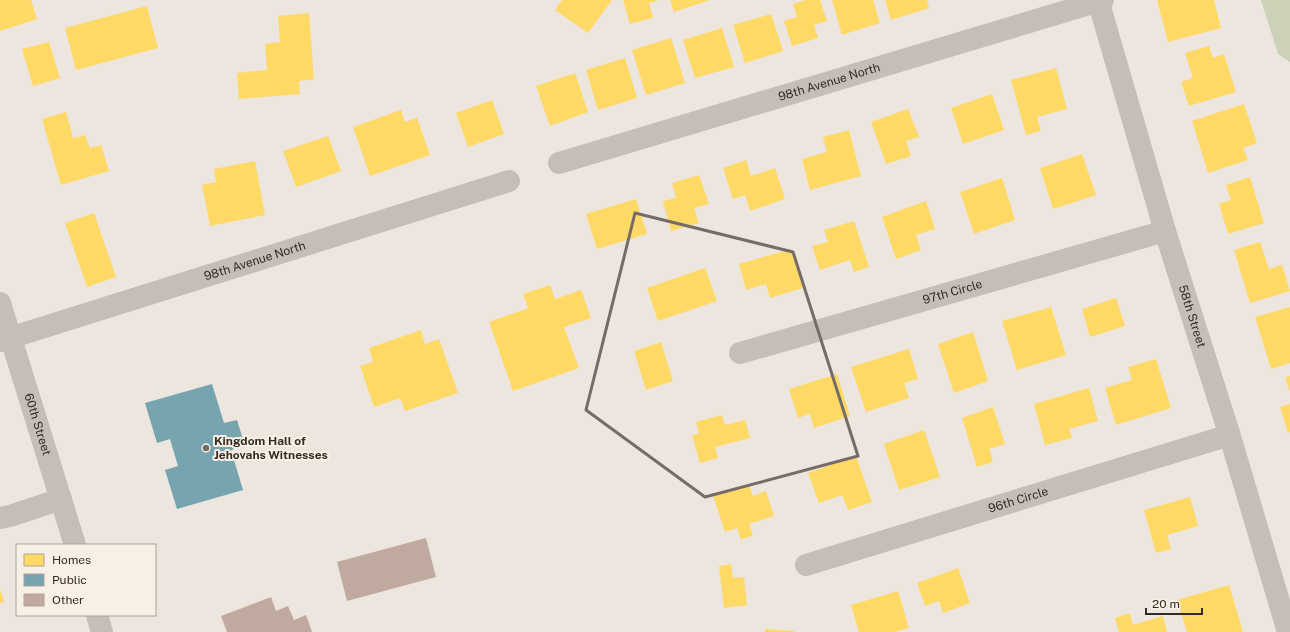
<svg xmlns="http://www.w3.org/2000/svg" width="1290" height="632" viewBox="0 0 1290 632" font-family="'Public Sans',sans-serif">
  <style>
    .green { fill: #ccd2b8 }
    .homes { fill: #ffd966 }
    .public { fill: #76a5af }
    .building { fill: #c0aaa0 }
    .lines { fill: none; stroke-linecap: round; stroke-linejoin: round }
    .minor { stroke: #c5beb8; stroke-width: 22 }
    .tertiary { stroke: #c5beb8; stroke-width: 22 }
    .marked { fill: none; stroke: #756c67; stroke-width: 3; stroke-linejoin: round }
    .poi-dot { fill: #756c67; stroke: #f9f0e5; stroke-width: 1.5 }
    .labels { text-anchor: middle; stroke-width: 4; stroke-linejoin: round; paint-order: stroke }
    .street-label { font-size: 12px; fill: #352b26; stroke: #f9f0e5 }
    .poi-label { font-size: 12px; font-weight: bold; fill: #352b26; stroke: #f9f0e5; text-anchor: start }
  </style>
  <rect width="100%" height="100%" fill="#ece6df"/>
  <!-- green -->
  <path class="green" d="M1261,0H1290V62L1278,54Z"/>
  <!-- homes -->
  <g class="homes">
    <path d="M0,0H31L37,19L0,31Z"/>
    <path d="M562,0H612L588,33L555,10Z"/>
    <path d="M623,0H659L649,3L653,18L630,24Z"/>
    <path d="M670,0H710L674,12Z"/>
    <path d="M806,0H820L827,21L814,25L818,38L792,46L784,21L797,17L793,4Z"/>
    <path d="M832,0H873L880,23L842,35Z"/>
    <path d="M885,0H927L929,8L891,20Z"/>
    <path d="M1157,0H1214L1221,28L1168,42Z"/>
    <path d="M147,6L158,48L76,70L65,28Z"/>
    <path d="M309,13L314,79L299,81L300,94L239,99L237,73L267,70L265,44L280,42L278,16Z"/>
    <path d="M771,14L783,51L745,63L733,25Z"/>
    <path d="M722,28L734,67L695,78L683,40Z"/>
    <path d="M671,38L685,83L646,95L632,50Z"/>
    <path d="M49,42L60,78L33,86L22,49Z"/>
    <path d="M1209,46L1213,58L1224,54L1236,92L1189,106L1181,82L1193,78L1185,53Z"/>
    <path d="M625,58L637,98L598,110L586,70Z"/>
    <path d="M1056,68L1067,109L1037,117L1041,131L1026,135L1011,80Z"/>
    <path d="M575,73L588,112L550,126L536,86Z"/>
    <path d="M992,94L1004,130L963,144L951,108Z"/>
    <path d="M492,100L504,134L468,147L456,113Z"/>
    <path d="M1244,104L1257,143L1243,148L1248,160L1208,173L1192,121Z"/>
    <path d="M908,109L919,137L906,141L911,156L886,164L871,122Z"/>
    <path d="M401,110L405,122L417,118L430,155L370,176L353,127Z"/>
    <path d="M66,112L73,138L85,135L90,148L101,145L109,171L61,185L42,119Z"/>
    <path d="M849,130L861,176L810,190L802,159L827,152L823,137Z"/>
    <path d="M328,136L341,171L296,187L283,151Z"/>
    <path d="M1082,154L1096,195L1053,209L1040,168Z"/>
    <path d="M746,160L751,176L775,168L785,199L750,211L745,195L733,199L723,168Z"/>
    <path d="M255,161L265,215L210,226L202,185L216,182L214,169Z"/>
    <path d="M699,175L709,204L694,208L699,223L671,231L663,201L676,198L672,183Z"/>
    <path d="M1250,177L1264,223L1228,234L1219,204L1231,200L1226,185Z"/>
    <path d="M1002,178L1015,220L974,234L960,192Z"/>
    <path d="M636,199L647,234L597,249L586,214Z"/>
    <path d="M926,201L935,229L916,235L921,250L896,259L882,217Z"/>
    <path d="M94,213L116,277L87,287L65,223Z"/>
    <path d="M854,221L869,267L854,272L850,260L820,270L812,246L828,242L824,230Z"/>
    <path d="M1260,242L1269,269L1282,265L1290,291L1250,303L1234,250Z"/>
    <path d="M791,249L803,288L770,298L766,284L746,290L739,264Z"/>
    <path d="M705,268L717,301L658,321L647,288Z"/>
    <path d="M550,285L555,299L581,290L591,318L564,327L579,368L513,391L489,322L528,308L523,294Z"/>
    <path d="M1116,298L1125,326L1090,337L1082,309Z"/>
    <path d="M1051,307L1066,355L1017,370L1002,321Z"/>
    <path d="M1290,307V363L1271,369L1255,317Z"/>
    <path d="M421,330L425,344L439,339L458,393L405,411L400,398L374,407L360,366L373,362L369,348Z"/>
    <path d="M973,332L988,381L954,393L938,344Z"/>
    <path d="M661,342L673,381L646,390L634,351Z"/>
    <path d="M909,349L918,379L904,383L909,398L866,412L851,367Z"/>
    <path d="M1156,359L1171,408L1116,425L1105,388L1132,380L1128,367Z"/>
    <path d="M837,374L850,416L814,428L810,414L798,418L789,389Z"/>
    <path d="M1290,376V392L1285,377Z"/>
    <path d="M1089,388L1098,421L1069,429L1072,438L1045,445L1034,404Z"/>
    <path d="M1290,404V432L1288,433L1280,407Z"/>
    <path d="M993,407L1005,444L989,449L993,462L977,467L962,418Z"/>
    <path d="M722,415L725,425L745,420L750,438L715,447L718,458L700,463L692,435L699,434L696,422Z"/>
    <path d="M924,430L940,477L899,490L884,444Z"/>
    <path d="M856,456L872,502L848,510L842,495L819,503L808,473Z"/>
    <path d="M749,484L753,496L766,491L774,516L749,524L753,535L741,540L737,528L725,532L713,496Z"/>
    <path d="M1190,497L1198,526L1167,535L1171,549L1156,553L1144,510Z"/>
    <path d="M731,564L733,578L744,577L747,605L724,608L719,566Z"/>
    <path d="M958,568L970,603L943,613L939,601L925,606L917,583Z"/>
    <path d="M1229,585L1243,632H1187L1177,600Z"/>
    <path d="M0,589L4,602L0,603Z"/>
    <path d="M898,591L909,628L894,632H859L851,605Z"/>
    <path d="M1130,613L1133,625L1163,616L1167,632H1119L1115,618Z"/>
    <path d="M765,629L794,631V632H765Z"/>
  </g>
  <!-- public -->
  <path class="public" d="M212,384L224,423L237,420L245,446L231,450L243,490L177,509L165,470L178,466L170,439L157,443L145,403Z"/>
  <!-- building -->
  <g class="building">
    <path d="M426,538L436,577L347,601L337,562Z"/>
    <path d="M271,597L276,611L288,606L294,620L306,615L312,632H227L221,616Z"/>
  </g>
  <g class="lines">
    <!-- minor -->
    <g class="minor">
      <path id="s1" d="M559,163L1103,0"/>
      <path id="s2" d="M0,341L509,181"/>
      <path id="s3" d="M740,353L1165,231"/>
      <path d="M0,518L10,516L61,499"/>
      <path id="s4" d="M806,565L1220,438L1229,433"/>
    </g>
    <!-- tertiary -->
    <g class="tertiary">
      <path id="s5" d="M1098,0L1165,231L1229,433L1288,632"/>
      <path id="s6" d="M0,303L75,545"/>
      <path d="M97,615L102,632"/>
    </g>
  </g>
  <!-- marked area -->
  <path class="marked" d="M635,213L793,252L858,456L705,497L586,410Z"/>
  <!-- markers -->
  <circle class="poi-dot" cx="206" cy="448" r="4"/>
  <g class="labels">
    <!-- street labels -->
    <g class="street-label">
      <text dy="4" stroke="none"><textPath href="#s1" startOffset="282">98th Avenue North</textPath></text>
      <text dy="4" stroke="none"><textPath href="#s2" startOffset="267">98th Avenue North</textPath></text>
      <text dy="4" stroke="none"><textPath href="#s3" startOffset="221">97th Circle</textPath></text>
      <text dy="4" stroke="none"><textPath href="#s5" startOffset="330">58th Street</textPath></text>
      <text dy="4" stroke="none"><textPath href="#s6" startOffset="127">60th Street</textPath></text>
      <text dy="4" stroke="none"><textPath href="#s4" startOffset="222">96th Circle</textPath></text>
    </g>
    <!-- poi labels -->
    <g class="poi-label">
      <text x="214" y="445">Kingdom Hall of<tspan x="214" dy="14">Jehovahs Witnesses</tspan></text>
    </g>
  </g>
  <!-- legend -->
  <rect x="16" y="544" width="140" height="72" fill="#f9f0e5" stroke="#aba199"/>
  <rect x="24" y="554" width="20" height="12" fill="#ffd966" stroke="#aba199"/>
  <text x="52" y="564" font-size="12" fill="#352b26">Homes</text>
  <rect x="24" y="574" width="20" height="12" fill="#76a5af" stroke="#aba199"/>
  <text x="52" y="584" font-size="12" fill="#352b26">Public</text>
  <rect x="24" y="594" width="20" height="12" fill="#c0aaa0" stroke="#aba199"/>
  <text x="52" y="604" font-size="12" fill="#352b26">Other</text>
  <!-- scale -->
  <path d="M1146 608v6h56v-6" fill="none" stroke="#352b26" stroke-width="2"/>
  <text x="1152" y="608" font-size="12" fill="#352b26" stroke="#f9f0e5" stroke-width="3" paint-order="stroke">20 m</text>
</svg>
